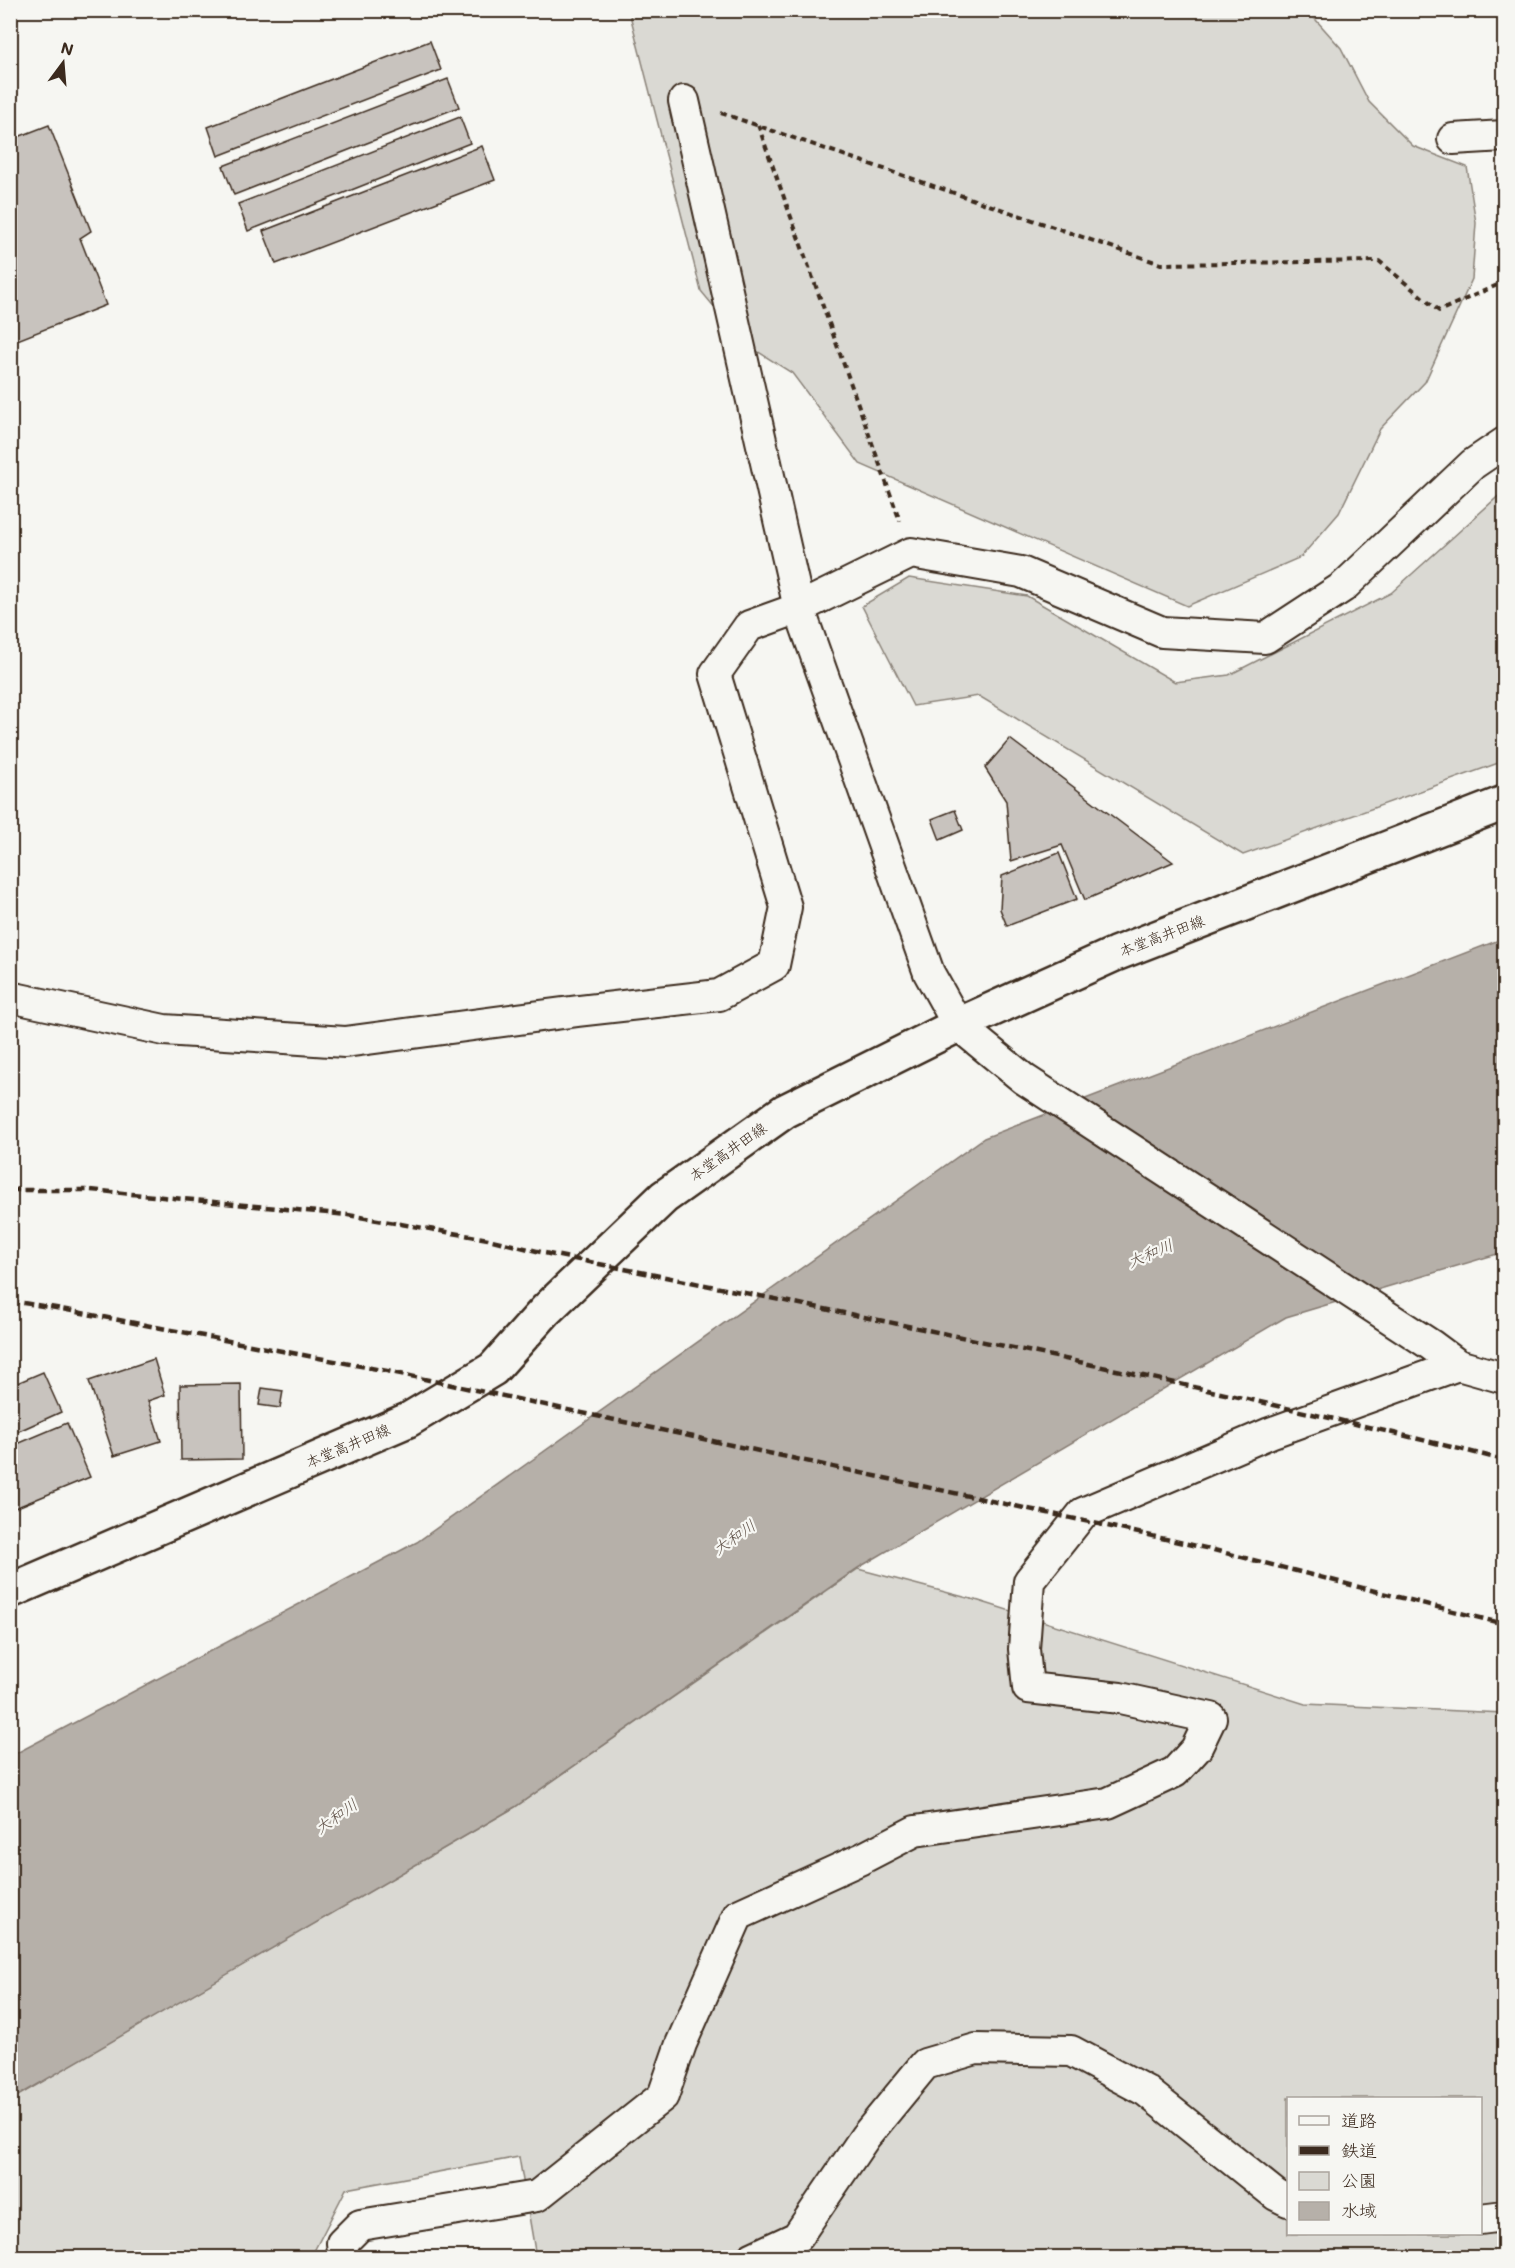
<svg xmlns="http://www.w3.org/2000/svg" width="1515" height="2268" viewBox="0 0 1515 2268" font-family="Mali,'Klee One',sans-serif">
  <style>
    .green { fill: #dad9d3; stroke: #8a8278; stroke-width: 1.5; fill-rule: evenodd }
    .water { fill: #b6b0a9; stroke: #857a71; stroke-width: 1.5 }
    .building { fill: #c8c3be; stroke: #3b2a1e; stroke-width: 1.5 }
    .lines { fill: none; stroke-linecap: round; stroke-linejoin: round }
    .street-casing { stroke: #3b2a1e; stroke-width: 34 }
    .secondary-casing { stroke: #3b2a1e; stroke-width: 38 }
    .path { stroke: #3b2a1e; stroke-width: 4; stroke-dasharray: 6 4.5; stroke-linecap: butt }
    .street { stroke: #f6f6f2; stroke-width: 30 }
    .secondary { stroke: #f6f6f2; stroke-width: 33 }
    .rail { stroke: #3b2a1e; stroke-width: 4.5; stroke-dasharray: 9 4.5; stroke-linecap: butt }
    .labels { text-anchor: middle; stroke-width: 4.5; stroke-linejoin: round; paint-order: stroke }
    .street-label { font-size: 15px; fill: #3b2a1e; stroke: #f6f6f2 }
    .water-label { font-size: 16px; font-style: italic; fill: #605248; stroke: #f6f6f2 }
  </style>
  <rect width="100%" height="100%" fill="#f6f6f2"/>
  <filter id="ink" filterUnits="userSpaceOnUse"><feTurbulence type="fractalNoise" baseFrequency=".0167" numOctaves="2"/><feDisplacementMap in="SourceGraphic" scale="12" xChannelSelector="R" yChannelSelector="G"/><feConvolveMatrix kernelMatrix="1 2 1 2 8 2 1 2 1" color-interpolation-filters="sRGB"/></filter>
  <g filter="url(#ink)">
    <!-- green -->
    <g class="green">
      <path d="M629,11H1308L1341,48L1369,102L1413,146L1467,167L1476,223L1472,279L1425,382L1380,429L1339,513L1301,557L1187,606L860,464L792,373L744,343L701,291Z"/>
      <path d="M1504,491V761L1243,855L979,696L913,706L862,606L909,578L1027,596L1175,682L1229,675L1391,593Z"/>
      <path d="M858,1569L979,1601L1305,1704L1504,1713V2257H536L519,2157L346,2189L311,2257H11L10,2100L515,1807ZM1288,2098H1480V2234H1288Z"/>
    </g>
    <!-- water -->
    <path class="water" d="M1504,938V1252L1286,1317L858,1568L515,1807L11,2100V1756L417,1542L984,1138Z"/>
    <!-- building -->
    <g class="building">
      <path d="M430,41L441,70L218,156L208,127Z"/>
      <path d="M448,79L459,107L234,195L223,166Z"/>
      <path d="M460,117L470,143L248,231L238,204Z"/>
      <path d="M49,125L91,231L80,238L106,305L10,343V140Z"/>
      <path d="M482,146L495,180L276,264L263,231Z"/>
      <path d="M1010,739L1173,862L1085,900L1062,845L1011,861L1006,801L985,768Z"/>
      <path d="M955,810L963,830L940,840L932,819Z"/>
      <path d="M1059,853L1077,899L1007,926L1000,909L1002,876Z"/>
      <path d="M154,1359L165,1395L148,1401L161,1441L114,1456L89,1381Z"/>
      <path d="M43,1372L61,1412L10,1435V1386Z"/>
      <path d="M241,1384L242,1459L181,1460L180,1385Z"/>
      <path d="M262,1388L283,1391L280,1408L259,1405Z"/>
      <path d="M67,1423L90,1477L15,1508L10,1498V1447Z"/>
    </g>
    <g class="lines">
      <defs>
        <g id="street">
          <path d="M684,101L799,608L929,973L958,1025L1024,1079L1431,1345L1458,1365L1504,1378"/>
          <path d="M1453,139L1504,136"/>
          <path d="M10,997L164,1030L345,1042L578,1011L719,995L774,965L786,907L715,674L749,626L799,608L911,553L1021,572L1162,632L1265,638L1343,587L1473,464L1504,443"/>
          <path d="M1480,2219L1504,2216"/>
          <path d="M344,2258L342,2243L360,2225L537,2196L663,2096L681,2044L738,1915L861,1859L915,1831L1108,1803L1175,1772L1196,1749L1211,1718L1120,1698L1028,1688L1024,1649L1029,1581L1083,1513L1270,1433L1458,1365"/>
          <path d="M752,2258L797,2237L865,2137L925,2064L976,2049L1071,2051L1146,2091L1276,2195L1288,2201"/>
        </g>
        <path id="secondary" d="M10,1591L408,1420L493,1369L546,1310L664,1197L785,1111L958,1025L1115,954L1504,803"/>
      </defs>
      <!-- street casing -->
      <use href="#street" class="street-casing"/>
      <!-- secondary casing -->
      <use href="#secondary" class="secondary-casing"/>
      <!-- path -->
      <g class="path">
        <path d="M721,113L1161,264L1379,261L1439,311L1504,282"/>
        <path d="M758,125L900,521"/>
      </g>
      <!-- street -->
      <use href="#street" class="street"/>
      <!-- secondary -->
      <use href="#secondary" class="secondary"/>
      <!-- rail -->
      <g class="rail">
        <path d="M10,1190H91L348,1215L488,1239L549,1254C868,1317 1188,1381 1504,1460"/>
        <path d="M10,1301L56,1308L387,1371L1094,1523L1210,1549L1504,1624"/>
      </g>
    </g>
  </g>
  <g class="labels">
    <!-- street labels -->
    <g class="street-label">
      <text transform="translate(1162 936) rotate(-21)" y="5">本堂高井田線</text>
      <text transform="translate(728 1152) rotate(-35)" y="5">本堂高井田線</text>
      <text transform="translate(348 1446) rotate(-23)" y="5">本堂高井田線</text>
    </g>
    <!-- water labels -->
    <g class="water-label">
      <text transform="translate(1150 1253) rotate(-23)" y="6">大和川</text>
      <text transform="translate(734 1537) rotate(-35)" y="6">大和川</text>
      <text transform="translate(336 1816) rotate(-35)" y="6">大和川</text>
    </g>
  </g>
  <!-- margin -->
  <rect width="1515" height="2268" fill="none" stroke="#f6f6f2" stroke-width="36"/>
  <rect x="18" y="18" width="1479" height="2232" fill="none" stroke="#3b2a1e" stroke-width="2" filter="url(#ink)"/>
  <!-- legend -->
  <rect x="1287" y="2097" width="195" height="138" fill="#f6f6f2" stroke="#aba49d" stroke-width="1.5"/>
  <rect x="1299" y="2116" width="30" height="9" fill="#f6f6f2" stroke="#aba49d" stroke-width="1.5"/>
  <text x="1341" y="2127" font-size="18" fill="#3b2a1e">道路</text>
  <rect x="1299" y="2146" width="30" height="9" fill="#3b2a1e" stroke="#aba49d" stroke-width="1.5"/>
  <text x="1341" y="2157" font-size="18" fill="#3b2a1e">鉄道</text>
  <rect x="1299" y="2172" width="30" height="18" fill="#dad9d3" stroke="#aba49d" stroke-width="1.5"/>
  <text x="1341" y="2187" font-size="18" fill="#3b2a1e">公園</text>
  <rect x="1299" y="2202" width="30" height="18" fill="#b6b0a9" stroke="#aba49d" stroke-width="1.5"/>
  <text x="1341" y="2217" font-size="18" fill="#3b2a1e">水域</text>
  <!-- north arrow -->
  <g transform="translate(63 63) rotate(16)" stroke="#f6f6f2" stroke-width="4.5" paint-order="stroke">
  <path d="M0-4.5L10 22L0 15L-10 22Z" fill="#3b2a1e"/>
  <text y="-9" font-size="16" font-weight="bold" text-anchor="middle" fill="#3b2a1e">N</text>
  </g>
</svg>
